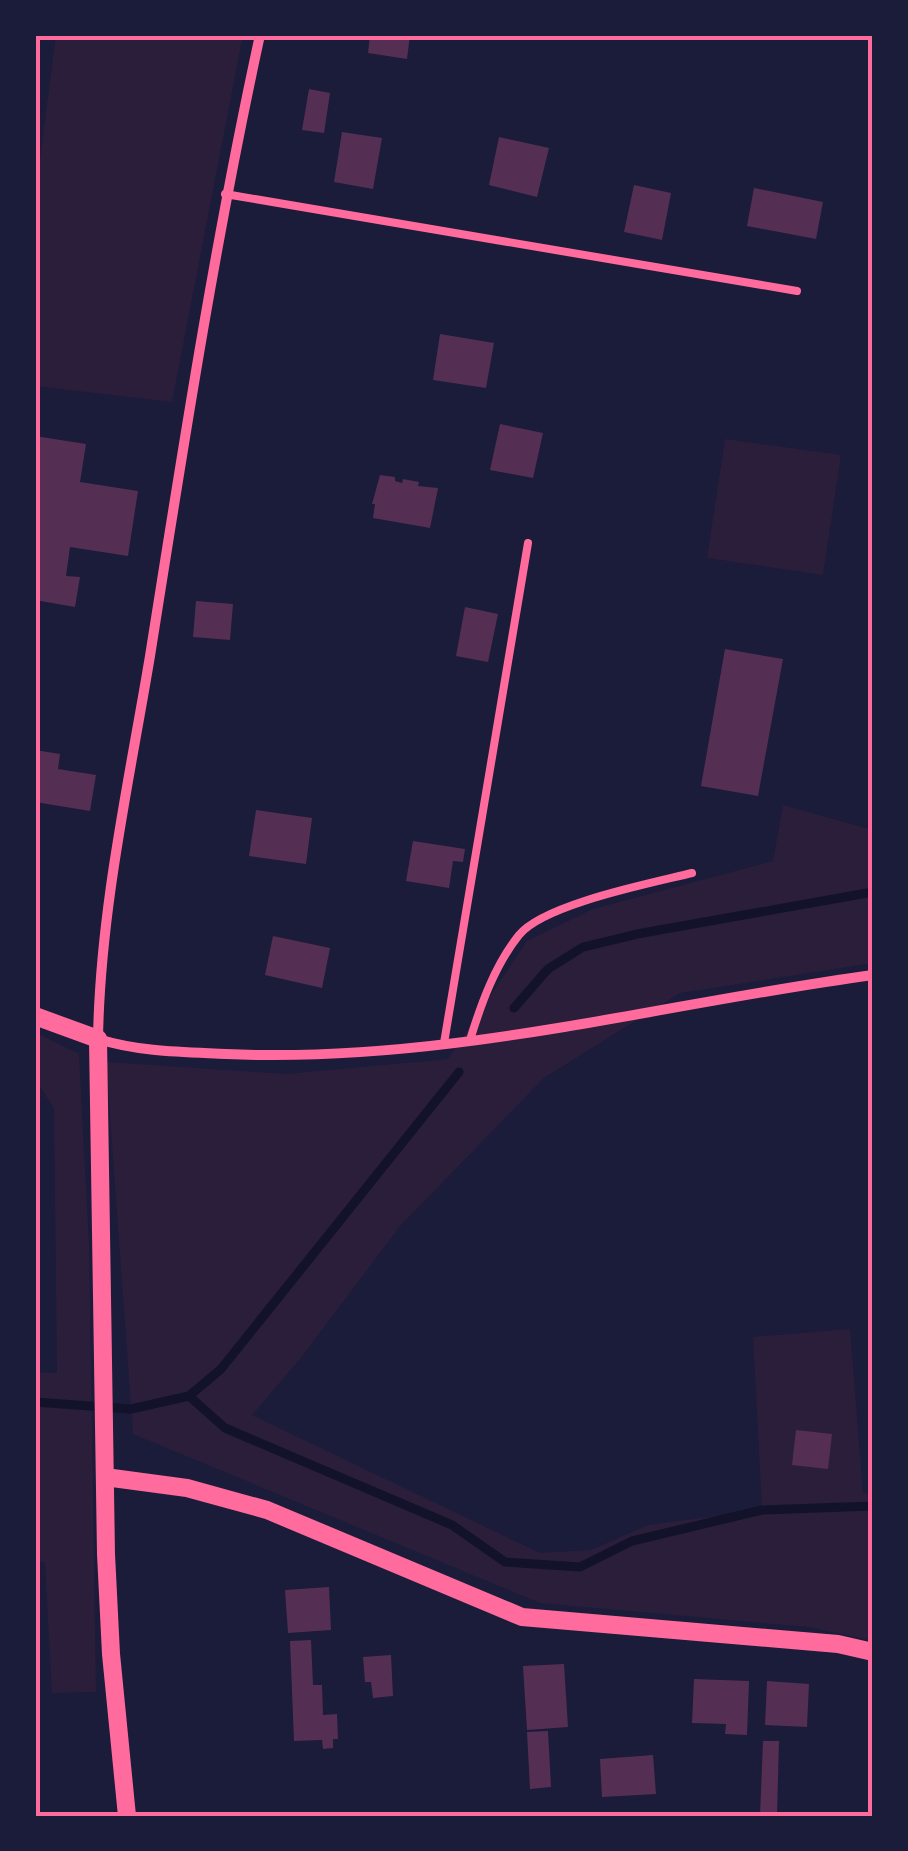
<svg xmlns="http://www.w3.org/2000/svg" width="908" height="1851" viewBox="0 0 908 1851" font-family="Montserrat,sans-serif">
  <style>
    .green { fill: #2a1e3b }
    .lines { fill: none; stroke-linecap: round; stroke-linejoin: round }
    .stream { stroke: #12122b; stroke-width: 9 }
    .building { fill: #542f53 }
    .service { stroke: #ff6b9d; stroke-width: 8 }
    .minor { stroke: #ff6b9d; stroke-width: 10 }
    .tertiary { stroke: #ff6b9d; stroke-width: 18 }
    .neatline { fill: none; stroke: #ff6b9d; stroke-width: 4 }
  </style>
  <rect width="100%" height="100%" fill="#1b1b3a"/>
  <!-- green -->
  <g class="green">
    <path d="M56,35H243L172,402L35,386V196Z"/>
    <path d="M725,439L841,455L823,575L707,558Z"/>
    <path d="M783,805L873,830V963L680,993L544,1078L401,1225L300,1359L252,1415L540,1553L591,1550L648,1525L762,1510L753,1337L850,1329L863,1493L873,1494V1641L808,1627L540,1603L133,1434L106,1062L286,1074L448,1059L527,941L593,909L773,861Z"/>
    <path d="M35,1032L79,1054L89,1245L96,1692L52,1693L45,1563L35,1560V1372L57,1373L54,1108L35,1079Z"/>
  </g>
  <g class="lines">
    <!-- stream -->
    <g class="stream">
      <path d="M514,1008L548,969L583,947L637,934L873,892"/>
      <path d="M189,1396L225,1428L452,1525L505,1562L580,1567L632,1541L762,1510L873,1506"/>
      <path d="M35,1402L131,1409L189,1396L221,1369L459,1072"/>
    </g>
  </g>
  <!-- building -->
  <g class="building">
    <path d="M370,35H410L407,59L368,53Z"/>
    <path d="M309,89L330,93L324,133L302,130Z"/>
    <path d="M342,132L382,138L373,189L334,182Z"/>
    <path d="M499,137L549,148L537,197L489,185Z"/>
    <path d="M634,185L671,193L662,240L624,232Z"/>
    <path d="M754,188L823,202L816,239L747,226Z"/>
    <path d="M440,334L494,343L486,388L433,380Z"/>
    <path d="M500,424L543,433L533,478L490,470Z"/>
    <path d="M35,436L86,444L80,482L138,491L128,556L70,547L66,576L80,577L75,607L35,600Z"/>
    <path d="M380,475L395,477V481L402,483L403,479L419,482L418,486L438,488L430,528L373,518L375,504H372Z"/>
    <path d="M196,601L233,604L230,640L193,637Z"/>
    <path d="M465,607L498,614L488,662L456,656Z"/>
    <path d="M725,649L783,659L758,796L701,786Z"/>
    <path d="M35,750L60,754L58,769L96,775L90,811L35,802Z"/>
    <path d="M256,810L312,818L306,864L249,856Z"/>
    <path d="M413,841L465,849L463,862L453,861L449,888L406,881Z"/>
    <path d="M273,936L330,948L322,988L265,975Z"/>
    <path d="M796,1430L832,1434L828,1469L792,1465Z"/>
    <path d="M329,1587L331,1630L288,1633L285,1590Z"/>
    <path d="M311,1640L313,1685H322L323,1715L337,1714L338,1739H333V1748L323,1749L322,1740L294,1741L290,1641Z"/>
    <path d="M391,1655L393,1696L373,1698L371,1682H365L363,1657Z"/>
    <path d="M564,1664L568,1727L527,1730L523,1666Z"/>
    <path d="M694,1679L749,1681L747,1735L725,1734L726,1724L692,1723Z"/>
    <path d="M767,1681L809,1684L807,1727L765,1725Z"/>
    <path d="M548,1731L551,1787L530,1789L527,1732Z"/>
    <path d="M763,1741H779L777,1816H760Z"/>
    <path d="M653,1755L656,1794L602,1797L600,1759Z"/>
  </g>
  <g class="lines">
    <!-- service -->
    <g class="service">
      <path d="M225,194L797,291"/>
      <path d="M470,1040C481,1004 495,965 519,935C544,904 652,883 692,873"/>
      <path d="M444,1043L528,543"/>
    </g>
    <!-- minor -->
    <path class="minor" d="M260,35C215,241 183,448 150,656C129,782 100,911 98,1039C140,1052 182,1052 226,1054C445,1064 658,1004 873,975"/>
    <!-- tertiary -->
    <g class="tertiary">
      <path d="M35,1016L98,1039L106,1554L111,1654L127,1816"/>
      <path d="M105,1477L187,1488L267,1510L522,1617L838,1644L873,1652"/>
    </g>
  </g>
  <!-- border -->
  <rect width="908" height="1851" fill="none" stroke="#1b1b3a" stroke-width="75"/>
  <rect x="38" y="38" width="832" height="1776" class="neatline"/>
</svg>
